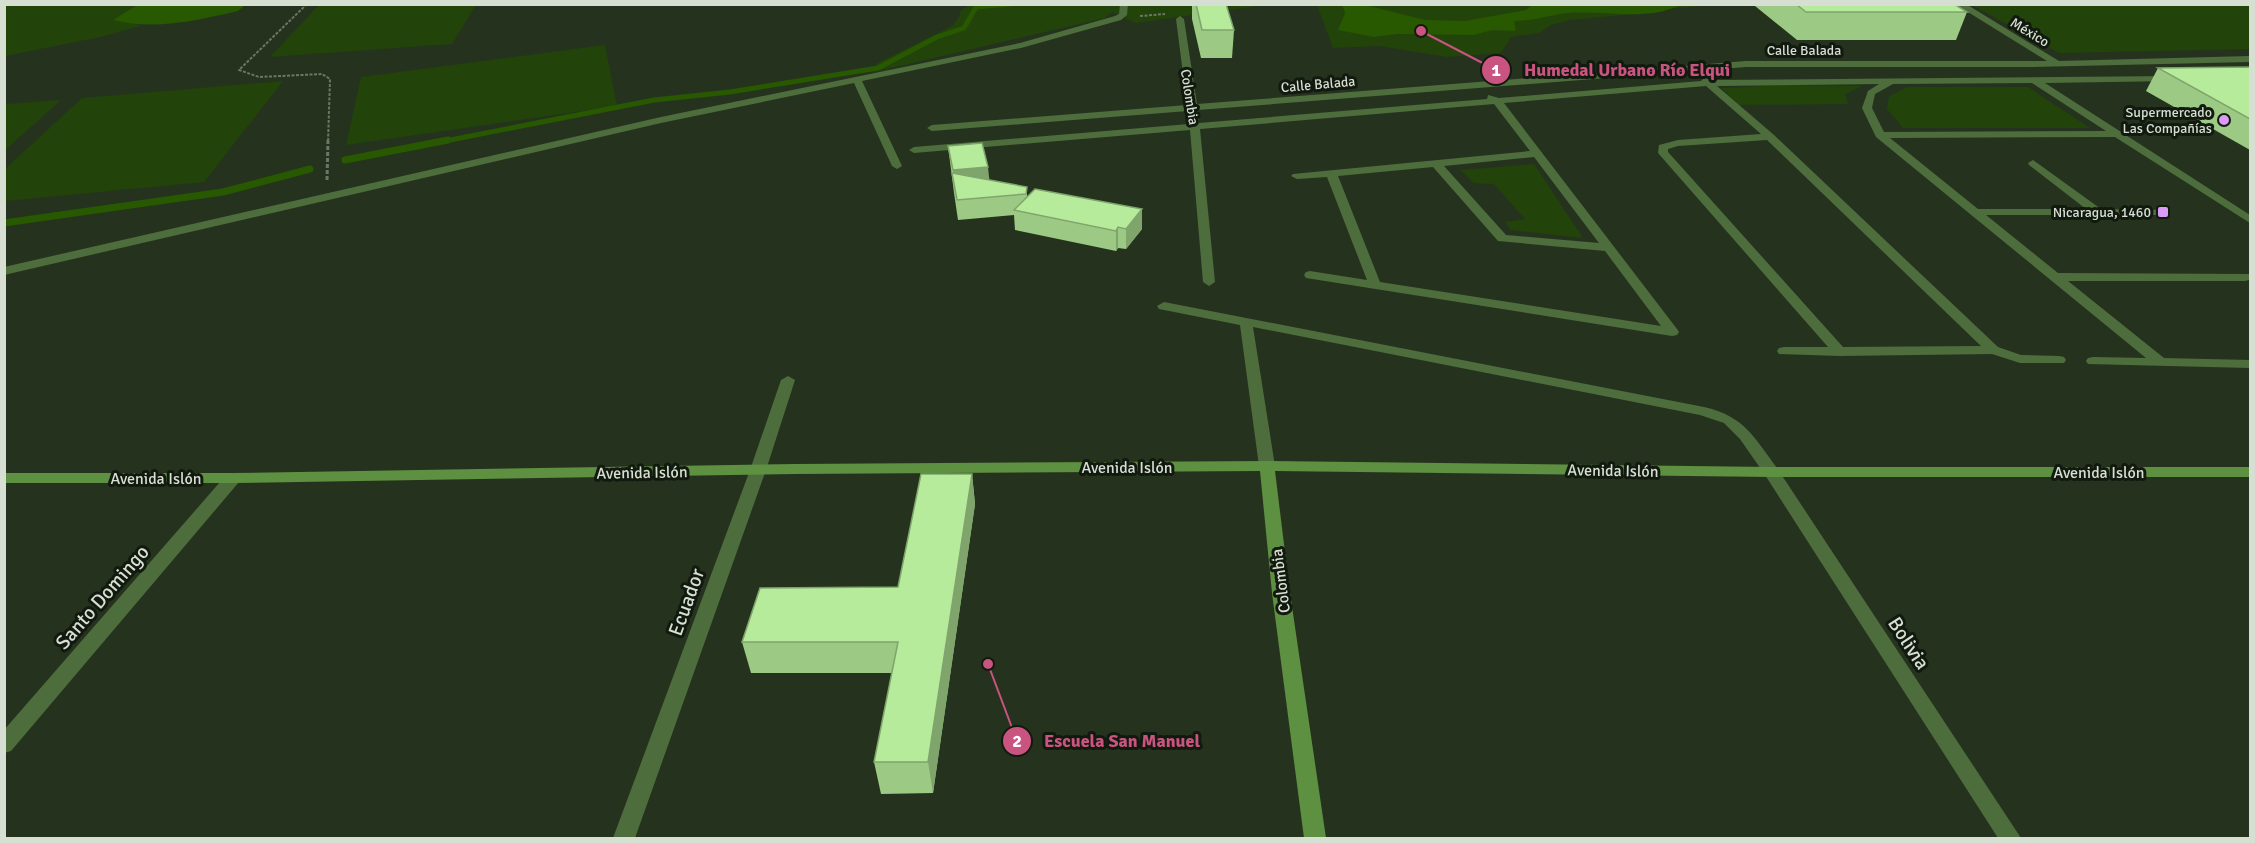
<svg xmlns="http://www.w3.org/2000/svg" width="2255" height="843" viewBox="0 0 2255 843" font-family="Signika,sans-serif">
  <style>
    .green { fill: #22430a }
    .water { fill: #285800 }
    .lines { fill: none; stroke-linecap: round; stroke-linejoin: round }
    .stream-far1 { stroke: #285800; stroke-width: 5 }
    .stream { stroke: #285800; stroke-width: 7 }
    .path-far1 { stroke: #6b7765; stroke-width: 2; stroke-dasharray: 3 1.5; stroke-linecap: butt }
    .path { stroke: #6b7765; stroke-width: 3; stroke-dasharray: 4 2; stroke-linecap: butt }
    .street { fill: #4e6d3d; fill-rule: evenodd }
    .secondary { fill: #5e9041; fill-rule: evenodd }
    .wall { fill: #9cca84 }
    .shaded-wall { fill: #7fa46c }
    .building { fill: #b5eb9a; stroke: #7fa46c; stroke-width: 1.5 }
    .poi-dot { fill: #db9af6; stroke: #12190f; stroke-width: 2 }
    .labels { text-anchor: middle; stroke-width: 6; stroke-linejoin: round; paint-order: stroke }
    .far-street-label { font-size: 14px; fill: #d6dfd2; stroke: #12190f }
    .far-poi-label { font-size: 14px; fill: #d6dfd2; stroke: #12190f; text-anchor: end }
    .street-label { font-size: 16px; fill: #d6dfd2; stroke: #12190f }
    .near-street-label { font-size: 20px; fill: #d6dfd2; stroke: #12190f }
    .leader { fill: none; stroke: #c8547f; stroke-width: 2 }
    .callout-dot { fill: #c8547f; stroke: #12190f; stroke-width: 2 }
    .mark-label { font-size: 18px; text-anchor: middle; font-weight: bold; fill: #fff }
    .callout-label { font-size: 18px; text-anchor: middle; font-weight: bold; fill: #c8547f; stroke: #12190f; stroke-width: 6; stroke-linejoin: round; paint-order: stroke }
  </style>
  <rect width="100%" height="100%" fill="#25331e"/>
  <!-- green -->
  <g class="green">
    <path d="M4,5H200L137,25H143L105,36L5,56Z"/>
    <path d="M319,5V4L476,5L452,44L270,57Z"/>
    <path d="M967,5H1265L1136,23L1112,12L1105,18L874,72L876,64L952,26L959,17L961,10L968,6Z"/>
    <path d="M1317,5H1713L1620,13H1647L1570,20L1551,25L1539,33L1511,37L1501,53L1447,57L1380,46L1333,48Z"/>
    <path d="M1972,5H2245L2250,7V49L2059,53Z"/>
    <path d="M605,45L617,106L346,145L361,77Z"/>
    <path d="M283,81L204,182L5,201V169L82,98Z"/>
    <path d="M1784,85L1862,86L1845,94L1848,104L1739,105L1721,88Z"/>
    <path d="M1907,87H2028L2090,128H1903L1887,109L1889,96Z"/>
    <path d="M61,100L5,150V104Z"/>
    <path d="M1534,164L1583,238L1511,230L1505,222L1525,219L1494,184L1474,183L1461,170Z"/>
  </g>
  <!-- water -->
  <g class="water">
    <path d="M139,4H245V5L238,11C198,20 155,31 113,20Z"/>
    <path d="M1342,5H1365L1425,20L1465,21L1526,10L1532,5H1680C1644,23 1599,8 1560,14C1543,17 1532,21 1514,21L1516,31L1492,30L1474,35L1398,34L1374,37L1338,30L1345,13Z"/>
  </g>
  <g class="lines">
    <!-- stream-far1 -->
    <path class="stream-far1" d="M440,142L654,100L730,92L878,68L937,37L964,28L976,7L1011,4"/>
    <!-- stream -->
    <g class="stream">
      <path d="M345,160L448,140"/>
      <path d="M4,223L223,192L310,169"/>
    </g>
    <!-- path-far1 -->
    <g class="path-far1">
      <path d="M307,4L239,70L259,77L322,74L330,79L328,142"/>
      <path d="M1223,6L1232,4"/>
      <path d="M1140,16L1165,14"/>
    </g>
    <!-- path -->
    <path class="path" d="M327,180L328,140"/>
    <!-- street -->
    <g class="street">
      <path d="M1120,4H1128L1127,15L1121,20L1021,48L862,81L902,166L897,169L892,166L854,83L661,123L4,275V267L661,117L1020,43L1115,16L1119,14Z"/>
      <path d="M1955,4H1966L2059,61L2250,56V62L2031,67H1746L1198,110L1199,123L1487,99L1488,95L1499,98L1701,81L1705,77L1711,80L2173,76L2176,77V81L2045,83L2250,215V223L2115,137L1890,138L1978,209H2086L2029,165L2028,163L2033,160L2101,209L2167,210V214L2163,215H1986L2058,273L2249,274V280L2245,281H2068L2164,358L2250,360V368L2088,364L2086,361L2088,358L2093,357L2146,358L1876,137L1862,108L1868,91L1879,84L1717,86L1774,135L1998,347L2021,355L2059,356L2064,357L2066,360L2064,363H2020L1992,354L1840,356L1779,354L1777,351L1779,348L1784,347H1828L1658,153L1659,145L1678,140L1761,134L1706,86L1504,103L1677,329L1679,332L1677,335L1672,336L1306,278L1304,275L1306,272L1310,271L1367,280L1327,177L1297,179L1291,176L1293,174L1530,151L1494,104L1200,129L1215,282L1209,286L1203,282L1190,130L914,153L909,150L914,147L1189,124L1188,111L932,131L927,128L932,125L1187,105L1176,19L1180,16L1184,19L1197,104L1746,61H2047ZM2032,83L2106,131L1884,132L1872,108L1875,94L1893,84ZM1767,140L1981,346L1843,347L1668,152V149L1678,146ZM1534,157L1599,243L1506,235L1444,166ZM1433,167L1498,241L1605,251L1661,326L1380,282L1338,176Z"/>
      <path d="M1164,302L1704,407C1744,416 1754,437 1777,468L2021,838H1998L1765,475L1740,439L1724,423L1700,415L1253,327L1275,466L1267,471L1259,466L1240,325L1159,309L1157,306Z"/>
      <path d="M788,376L795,380L766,470L635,838H613L750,470L781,380Z"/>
      <path d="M233,473L239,474L241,478L239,482L11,751L4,753V730L227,474Z"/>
    </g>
    <!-- secondary -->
    <path class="secondary" d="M1267,461L1771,467H2250V477H1771L1275,471L1290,593L1326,838H1304L1272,593L1260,471L796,474L233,483H4V473H233L796,464Z"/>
  </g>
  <!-- wall -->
  <g class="wall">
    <path d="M1192,4H1226L1234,30L1232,58H1201L1192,19Z"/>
    <path d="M1755,4H1954L1967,12L1956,40H1797L1755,6Z"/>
    <path d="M2250,67V150L2146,91L2158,68Z"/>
    <path d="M948,146L989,180L1027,187V197L1142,209V229L1126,249L1118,248L1116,251L1015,230L1014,215L958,220L954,193Z"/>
    <path d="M972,474L975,504L933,793L881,794L874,762L892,673H751L742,642L898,587Z"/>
  </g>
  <!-- shaded-wall -->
  <g class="shaded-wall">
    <path d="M988,167L990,186L955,190L953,170Z"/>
    <path d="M1142,209V229L1126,249V229Z"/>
    <path d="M1118,227V248L1116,251V231Z"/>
    <path d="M972,474L975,504L933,793L928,762Z"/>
  </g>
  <!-- building -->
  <g class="building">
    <path d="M1196,4H1226L1234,30H1202Z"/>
    <path d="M1796,4H1954L1967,12H1806Z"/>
    <path d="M2250,67V119L2158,68Z"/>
    <path d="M982,143L988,167L953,170L948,146Z"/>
    <path d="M952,173L1027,187L1026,194L957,200Z"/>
    <path d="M1035,189L1142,209L1126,229L1118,227L1116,231L1014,210Z"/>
    <path d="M921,474H972L928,762H874L898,642H742L760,588L898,587Z"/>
  </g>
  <!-- markers -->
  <g class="poi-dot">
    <circle cx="2224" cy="120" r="6"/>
    <rect x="2157" y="206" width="12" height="12" rx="3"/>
  </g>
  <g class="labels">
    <!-- far-street labels -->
    <g class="far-street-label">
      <text transform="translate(2030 32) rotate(31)" y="5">México</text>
      <text x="1804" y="55">Calle Balada</text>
      <text transform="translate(1318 84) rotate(-5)" y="5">Calle Balada</text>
      <text transform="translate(1190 97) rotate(81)" y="5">Colombia</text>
    </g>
    <!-- far-poi labels -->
    <g class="far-poi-label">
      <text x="2212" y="117">Supermercado<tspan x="2212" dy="16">Las Compañías</tspan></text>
      <text x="2151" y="217">Nicaragua, 1460</text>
    </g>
    <!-- street labels -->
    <g class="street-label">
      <text x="1127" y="473">Avenida Islón</text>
      <text transform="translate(1613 470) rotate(1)" y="6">Avenida Islón</text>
      <text transform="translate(642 472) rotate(-1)" y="6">Avenida Islón</text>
      <text x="2099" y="478">Avenida Islón</text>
      <text x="156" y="484">Avenida Islón</text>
      <text transform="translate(1280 581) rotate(-97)" y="6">Colombia</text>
    </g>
    <!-- near-street labels -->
    <g class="near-street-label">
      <text transform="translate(102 597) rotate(-49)" y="7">Santo Domingo</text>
      <text transform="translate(686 602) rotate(-70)" y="7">Ecuador</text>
      <text transform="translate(1909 643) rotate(57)" y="7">Bolivia</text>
    </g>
  </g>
  <!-- callouts -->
  <path class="leader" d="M1421 31L1496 70M988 664L1017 741"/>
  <g class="callout-dot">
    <circle cx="1421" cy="31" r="6"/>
    <circle cx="988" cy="664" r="6"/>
    <circle cx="1496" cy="70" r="15"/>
    <circle cx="1017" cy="741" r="15"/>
  </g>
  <g class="mark-label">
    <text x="1496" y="76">1</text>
    <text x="1017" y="747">2</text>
  </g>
  <g class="callout-label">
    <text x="1627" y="76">Humedal Urbano Río Elqui</text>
    <text x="1122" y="747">Escuela San Manuel</text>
  </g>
  <!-- border -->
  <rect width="2255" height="843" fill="none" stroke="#d6dfd2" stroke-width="12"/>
</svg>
